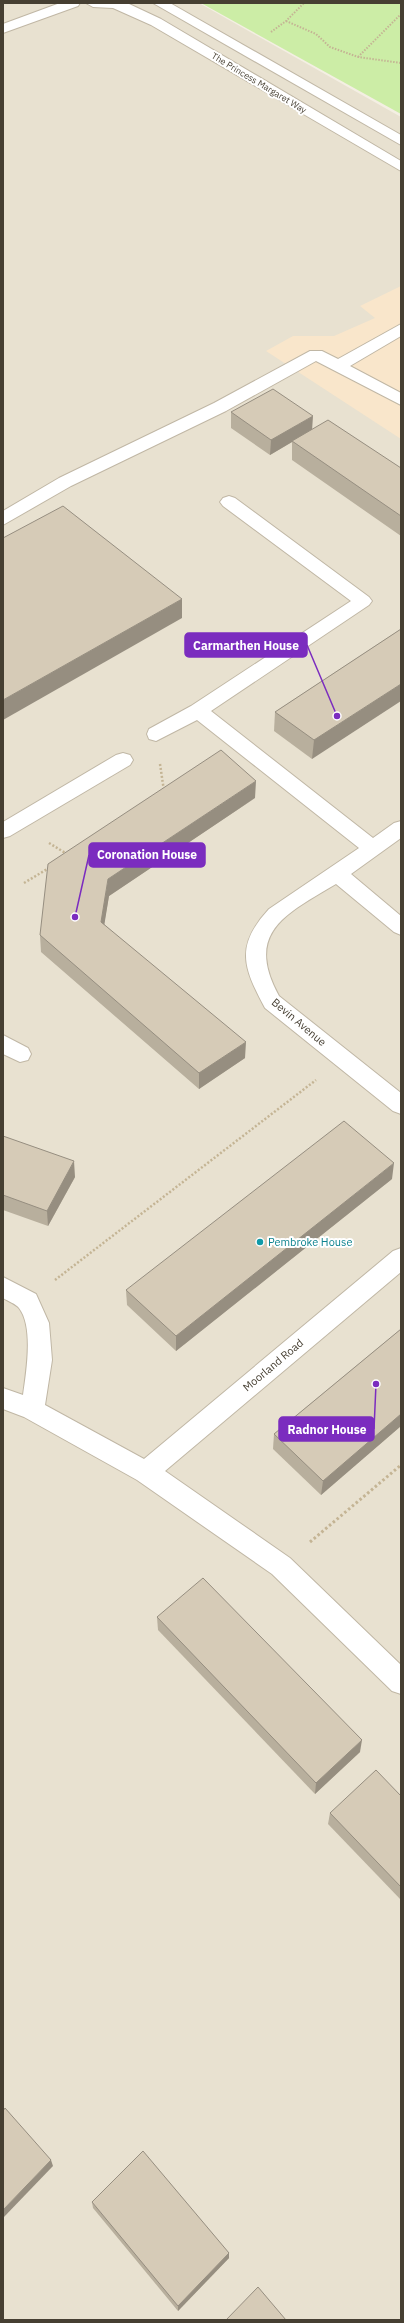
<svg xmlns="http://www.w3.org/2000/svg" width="404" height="2323" viewBox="0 0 404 2323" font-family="'IBM Plex Sans',sans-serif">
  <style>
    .residential { fill: #e8e1d0 }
    .commercial { fill: #f9e6cb }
    .green { fill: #cceda6 }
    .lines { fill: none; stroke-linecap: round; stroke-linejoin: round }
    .minor-casing { stroke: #c0b7a5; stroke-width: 2 }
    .path-far2 { stroke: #c4b494; stroke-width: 2; stroke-dasharray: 1.5 1.5; stroke-linecap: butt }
    .path-far1 { stroke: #c4b494; stroke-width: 2.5; stroke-dasharray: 2 2; stroke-linecap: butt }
    .path { stroke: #c4b494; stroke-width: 3; stroke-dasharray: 2.5 2.5; stroke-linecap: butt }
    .minor { fill: #fff; fill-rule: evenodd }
    .wall { fill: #b8af9d }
    .shaded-wall { fill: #968e80 }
    .building { fill: #d6cbb7; stroke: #968e80 }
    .culture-dot { fill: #0f9aa8; stroke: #fff; stroke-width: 1.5 }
    .labels { text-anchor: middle; stroke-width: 4; stroke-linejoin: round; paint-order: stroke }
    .far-street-label { font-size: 9px; fill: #463f32; stroke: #fff }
    .street-label { font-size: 11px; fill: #463f32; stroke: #fff }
    .culture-label { font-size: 11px; fill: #0d838f; stroke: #fff; text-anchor: start }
    .leader { fill: none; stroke: #7b2cbf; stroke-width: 1.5 }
    .callout-dot { fill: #7b2cbf; stroke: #fff; stroke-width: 1.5 }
    .callout { fill: #7b2cbf; stroke: #7b2cbf; stroke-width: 1.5 }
    .callout-label { font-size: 12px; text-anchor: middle; font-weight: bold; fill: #fff }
  </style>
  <rect width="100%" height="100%" fill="#f4efe3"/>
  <!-- residential -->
  <path class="residential" d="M3,3H199L401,117V2320H3Z"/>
  <!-- commercial -->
  <path class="commercial" d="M401,286V439L266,351L293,336H334L375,318L360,306Z"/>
  <!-- green -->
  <path class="green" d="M201,3H401V114Z"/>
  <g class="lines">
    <defs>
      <g id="minor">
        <path d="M60,3H80L78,6L3,33V24Z"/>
        <path d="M86,3H127L161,19L401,161V171L151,25L113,8L93,7Z"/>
        <path d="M153,3H170L401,135V145Z"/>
        <path d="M401,324V336L350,366L401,393V405L316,361L226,411L71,486L3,525V511L59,478L214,403L310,351H322L338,359Z"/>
        <path d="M229,496L235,498L369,597L372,601L369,605L211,711L373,838L394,823L401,821V838L351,874L401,916V935L394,932L336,884C286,914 244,932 279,996L401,1093V1114L393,1111L265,1008C243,967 235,946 269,909L359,848L197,720L156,741L149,739L147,734L149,729L191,706L351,601L223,506L220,502L223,498Z"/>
        <path d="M123,753L130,755L133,760L130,765L10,836L3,838V822L116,755Z"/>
        <path d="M3,1035L28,1048L31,1054L28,1060L20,1062L3,1054Z"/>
        <path d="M401,1248V1272L165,1471L290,1558L401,1665V1694L392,1691L272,1574L137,1480L24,1417L3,1409V1388L23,1395C26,1373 34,1327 19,1308C16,1304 8,1301 3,1298V1277L36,1294L49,1323L52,1360L45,1405L144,1459L393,1251Z"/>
      </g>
    </defs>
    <!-- minor casing -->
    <use href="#minor" class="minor-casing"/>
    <!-- path-far2 -->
    <g class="path-far2">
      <path d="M286,21L316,34L330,47L358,57L401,63"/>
      <path d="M271,32L286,21L304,3"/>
      <path d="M358,57L401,14"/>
    </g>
    <!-- path-far1 -->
    <g class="path-far1">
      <path d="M160,764L164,791"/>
      <path d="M49,843L67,854"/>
      <path d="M24,883L49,868"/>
      <path d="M55,1280L316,1080"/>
    </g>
    <!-- path -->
    <path class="path" d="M310,1542L401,1465"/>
    <!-- minor -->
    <use href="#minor" class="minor"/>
  </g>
  <!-- wall -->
  <g class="wall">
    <path d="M231,412L312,429L401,468V536L292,460V442L270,455L231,428Z"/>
    <path d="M401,629L312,759L274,731L275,712Z"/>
    <path d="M255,798L109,896L104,924L245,1058L199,1089L41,952L40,935Z"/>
    <path d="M3,1136L75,1177L48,1226L3,1210Z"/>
    <path d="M392,1179L176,1351L127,1305L126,1290Z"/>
    <path d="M401,1329V1426L321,1495L273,1449L274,1434Z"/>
    <path d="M157,1617L360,1752L315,1794L158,1630Z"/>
    <path d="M401,1796V1900L328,1824L330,1813Z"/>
    <path d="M92,2202L229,2258L178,2311L93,2208Z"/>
  </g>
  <!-- shaded-wall -->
  <g class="shaded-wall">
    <path d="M313,416L312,431L292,441V442L270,455L271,440Z"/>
    <path d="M182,599V618L3,720V700Z"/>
    <path d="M401,684V701L312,759L314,740Z"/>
    <path d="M256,781L255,798L109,896L102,939L101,922L108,879Z"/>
    <path d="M246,1042L245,1058L199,1089V1073Z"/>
    <path d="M74,1161L75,1177L48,1226L47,1211Z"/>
    <path d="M394,1163L392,1179L176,1351V1336Z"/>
    <path d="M401,1414V1426L321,1495L323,1481Z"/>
    <path d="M362,1740L360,1752L315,1794L316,1783Z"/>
    <path d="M51,2160L53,2166L3,2218V2210Z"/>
    <path d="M229,2253V2258L178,2311V2306Z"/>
  </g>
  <!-- building -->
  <g class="building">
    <path d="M273,389L313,416L271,440L231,412Z"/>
    <path d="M328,420L401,468V516L292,441Z"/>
    <path d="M63,506L182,599L3,700V538Z"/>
    <path d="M401,629V684L314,740L275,712Z"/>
    <path d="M221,750L256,781L108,879L101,922L246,1042L199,1073L40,935L48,864Z"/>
    <path d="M344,1121L394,1163L176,1336L126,1290Z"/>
    <path d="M3,1136L74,1161L47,1211L3,1195Z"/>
    <path d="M401,1329V1414L323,1481L274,1434Z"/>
    <path d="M203,1578L362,1740L316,1783L157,1617Z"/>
    <path d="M376,1770L401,1796V1887L330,1813Z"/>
    <path d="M5,2108L51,2160L3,2210V2111Z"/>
    <path d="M143,2151L229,2253L178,2306L92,2202Z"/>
    <path d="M258,2287L286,2320H226Z"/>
  </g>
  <!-- markers -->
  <circle class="culture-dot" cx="260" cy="1242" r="4"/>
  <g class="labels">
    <!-- far-street labels -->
    <g class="far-street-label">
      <text transform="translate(259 83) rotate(31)" y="3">The Princess Margaret Way</text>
    </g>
    <!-- street labels -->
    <g class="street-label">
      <text transform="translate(299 1022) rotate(40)" y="4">Bevin Avenue</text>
      <text transform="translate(273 1365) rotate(-40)" y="4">Moorland Road</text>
    </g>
    <!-- culture labels -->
    <g class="culture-label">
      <text x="268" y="1246">Pembroke House</text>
    </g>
  </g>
  <!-- callouts -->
  <path class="leader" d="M337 716L307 645M75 917L89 855M376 1384L374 1429"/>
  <g class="callout-dot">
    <circle cx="337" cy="716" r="4"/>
    <circle cx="75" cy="917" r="4"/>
    <circle cx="376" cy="1384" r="4"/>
  </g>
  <g class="callout">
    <rect x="185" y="633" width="122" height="24" rx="4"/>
    <rect x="89" y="843" width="116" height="24" rx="4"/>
    <rect x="279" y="1417" width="95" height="24" rx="4"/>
  </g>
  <g class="callout-label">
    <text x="246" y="650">Carmarthen House</text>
    <text x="147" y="859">Coronation House</text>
    <text x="327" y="1434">Radnor House</text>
  </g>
  <!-- border -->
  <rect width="404" height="2323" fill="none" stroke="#463f32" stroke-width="8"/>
</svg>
